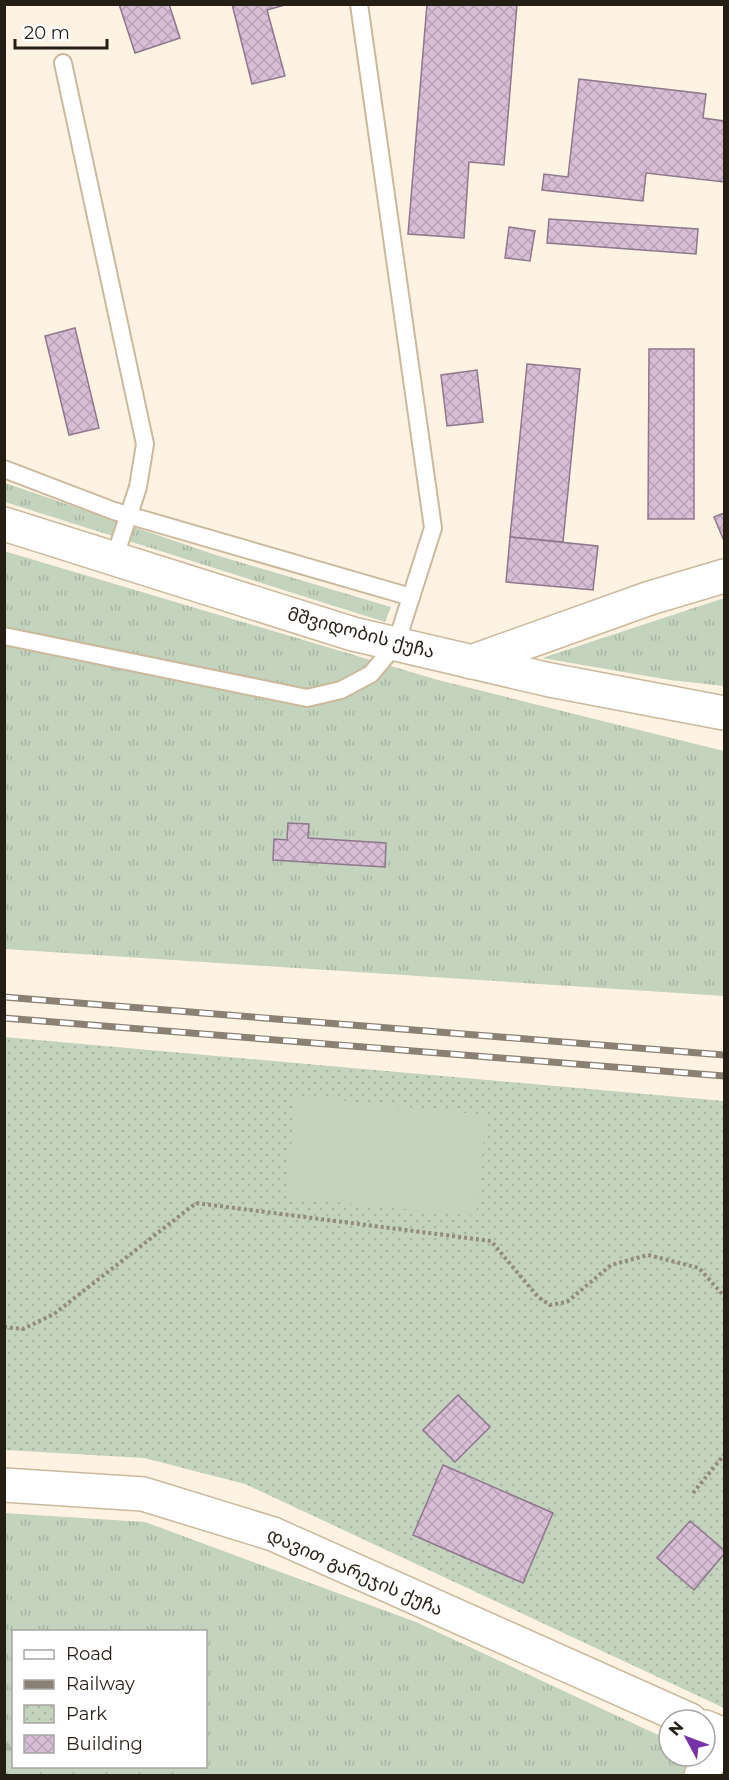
<svg xmlns="http://www.w3.org/2000/svg" width="729" height="1780" viewBox="0 0 729 1780" font-family="Montserrat,'Noto Sans Georgian',sans-serif">
  <style>
    .grass { fill: url(#grass-tufts) }
    .forest { fill: url(#forest-firs) }
    .park { fill: url(#park-dots) }
    .pitch { fill: #c3d3bd }
    .building { fill: url(#building-cross-hatch); stroke: #8f778c; stroke-width: 1.5 }
    .lines { fill: none; stroke-linecap: round; stroke-linejoin: round }
    .lane-casing { stroke: #cab99d; stroke-width: 20 }
    .street-casing { stroke: #cab99d; stroke-width: 36 }
    .secondary-casing { stroke: #cab99d; stroke-width: 36 }
    .path { stroke: #948b7d; stroke-width: 4; stroke-dasharray: 3 3; stroke-linecap: butt }
    .lane { stroke: #fff; stroke-width: 16 }
    .street { stroke: #fff; stroke-width: 33 }
    .secondary { stroke: #fff; stroke-width: 33 }
    .rail-casing { stroke: #8a8174; stroke-width: 7 }
    .rail { stroke: #fff; stroke-width: 4.5; stroke-dasharray: 14; stroke-linecap: butt }
    .labels { text-anchor: middle; stroke-width: 4.5; stroke-linejoin: round; paint-order: stroke }
    .street-label { font-size: 18px; fill: #251e14; stroke: #fff }
  </style>
  <defs>
    <pattern id="grass-tufts" width="24" height="20" patternUnits="userSpaceOnUse" patternTransform="scale(1.5)"><rect width="24" height="20" fill="#c3d3bd"/><path d="M3 7l-1-3M5 7V3M7 7l1-3M15 17l-1-3M17 17v-4M19 17l1-3" fill="none" stroke="#a7b5a2"/></pattern>
    <pattern id="forest-firs" width="22" height="20" patternUnits="userSpaceOnUse" patternTransform="scale(1.5)"><rect width="22" height="20" fill="#c3d3bd"/><path d="M5 1l3.5 6h-7zM16 11l3.5 6h-7z" fill="#a7b5a2"/></pattern>
    <pattern id="park-dots" width="8" height="8" patternUnits="userSpaceOnUse" patternTransform="scale(1.5)"><rect width="8" height="8" fill="#c3d3bd"/><path d="M2 2h.1M6 6h.1" fill="none" stroke="#a7b5a2" stroke-width="1.8" stroke-linecap="round"/></pattern>
    <pattern id="building-cross-hatch" width="8" height="8" patternUnits="userSpaceOnUse" patternTransform="scale(1.5)"><rect width="8" height="8" fill="#d7bdd5"/><path d="M0 0l8 8M0 8l8-8" fill="none" stroke="#b8a2b6"/></pattern>
  </defs>
  <rect width="100%" height="100%" fill="#fef3e2"/>
  <!-- grass -->
  <g class="grass">
    <path d="M5,483L216,555L391,607L385,622L5,502Z"/>
    <path d="M4,551L438,680L724,751V996L5,949Z"/>
    <path d="M724,598V686L670,680L542,658Z"/>
    <path d="M4,1513L145,1522L416,1622L669,1740V1756H703L724,1766V1775L218,1776L172,1770L166,1767L206,1766V1632H14L13,1728L5,1730Z"/>
  </g>
  <!-- forest -->
  <path class="forest" d="M13,1728L14,1766H166L173,1770L218,1775H5V1730Z"/>
  <!-- park -->
  <path class="park" d="M4,1037L724,1101V1708L245,1484L144,1458L5,1450Z"/>
  <!-- pitch -->
  <path class="pitch" d="M296,1096L486,1115L476,1216L286,1197Z"/>
  <!-- building -->
  <g class="building">
    <path d="M119,4H169L180,38L135,53Z"/>
    <path d="M232,4H288L267,10L285,76L252,84Z"/>
    <path d="M427,4H517L504,165L469,162L464,238L408,234Z"/>
    <path d="M579,79L706,94L703,118L724,121V182L646,173L643,201L542,190L544,174L568,177Z"/>
    <path d="M549,219L698,229L696,254L547,243Z"/>
    <path d="M509,227L535,231L530,261L505,258Z"/>
    <path d="M75,328L99,428L69,435L45,336Z"/>
    <path d="M649,349H694V519H648Z"/>
    <path d="M527,364L580,369L563,542L510,537Z"/>
    <path d="M477,370L483,422L447,426L441,375Z"/>
    <path d="M724,513V541L714,517Z"/>
    <path d="M510,537L598,546L593,590L506,582Z"/>
    <path d="M288,823L309,824L308,838L386,843L385,867L273,860L274,839L287,840Z"/>
    <path d="M458,1395L490,1427L455,1462L423,1430Z"/>
    <path d="M443,1465L553,1513L523,1583L413,1535Z"/>
    <path d="M690,1521L724,1550V1554L694,1590L657,1558Z"/>
  </g>
  <g class="lines">
    <defs>
      <g id="lane">
        <path d="M63,63L145,444L138,487L114,559"/>
        <path d="M4,469L114,511L411,597"/>
        <path d="M4,636L307,698L341,690L371,674L396,644L433,528L359,4"/>
      </g>
      <g id="street">
        <path d="M471,662L650,598L724,576"/>
        <path d="M701,1776L724,1735"/>
      </g>
      <g id="secondary">
        <path d="M4,524L353,634L550,680L724,713"/>
        <path d="M4,1485L143,1494L273,1534L690,1720"/>
        <path d="M705,1727L724,1735"/>
      </g>
    </defs>
    <!-- lane casing -->
    <use href="#lane" class="lane-casing"/>
    <!-- street casing -->
    <use href="#street" class="street-casing"/>
    <!-- secondary casing -->
    <use href="#secondary" class="secondary-casing"/>
    <!-- path -->
    <g class="path">
      <path d="M4,1327L23,1329L54,1314L196,1203L491,1241L538,1297L550,1305L567,1302L611,1265L648,1255L699,1268L724,1296"/>
      <path d="M693,1493L724,1455"/>
    </g>
    <!-- lane -->
    <use href="#lane" class="lane"/>
    <!-- street -->
    <use href="#street" class="street"/>
    <!-- secondary -->
    <use href="#secondary" class="secondary"/>
    <defs>
      <g id="rail">
        <path d="M4,997L724,1055"/>
        <path d="M4,1018L724,1076"/>
      </g>
    </defs>
    <!-- rail casing -->
    <use href="#rail" class="rail-casing"/>
    <!-- rail -->
    <use href="#rail" class="rail"/>
  </g>
  <g class="labels">
    <!-- street labels -->
    <g class="street-label">
      <text transform="translate(361 633) rotate(15)" y="6">მშვიდობის ქუჩა</text>
      <text transform="translate(355 1572) rotate(24)" y="6">დავით გარეჯის ქუჩა</text>
    </g>
  </g>
  <!-- border -->
  <rect width="729" height="1780" fill="none" stroke="#251e14" stroke-width="12"/>
  <!-- legend -->
  <rect x="12" y="1630" width="195" height="138" fill="#ffffff" stroke="#a8a5a1" stroke-width="1.5"/>
  <rect x="24" y="1650" width="30" height="9" fill="#ffffff" stroke="#a8a5a1" stroke-width="1.5"/>
  <text x="66" y="1660" font-size="18" fill="#251e14">Road</text>
  <rect x="24" y="1680" width="30" height="9" fill="#8a8174" stroke="#a8a5a1" stroke-width="1.5"/>
  <text x="66" y="1690" font-size="18" fill="#251e14">Railway</text>
  <rect x="24" y="1705" width="30" height="18" fill="url(#park-dots)" stroke="#a8a5a1" stroke-width="1.5"/>
  <text x="66" y="1720" font-size="18" fill="#251e14">Park</text>
  <rect x="24" y="1735" width="30" height="18" fill="url(#building-cross-hatch)" stroke="#a8a5a1" stroke-width="1.5"/>
  <text x="66" y="1750" font-size="18" fill="#251e14">Building</text>
  <!-- north arrow -->
  <g transform="translate(687 1738) rotate(311)"><circle r="28" fill="#ffffff" stroke="#a8a5a1" stroke-width="1.5"/>
  <path d="M0-4.5L10 22L0 15L-10 22Z" fill="#7533a7"/>
  <text y="-9" font-size="16" font-weight="bold" text-anchor="middle" fill="#251e14">N</text>
  </g>
  <!-- scale -->
  <path d="M15 39v9h92v-9" fill="none" stroke="#251e14" stroke-width="3"/>
  <text x="24" y="39" font-size="18" fill="#251e14" stroke="#ffffff" stroke-width="4.5" paint-order="stroke">20 m</text>
</svg>
